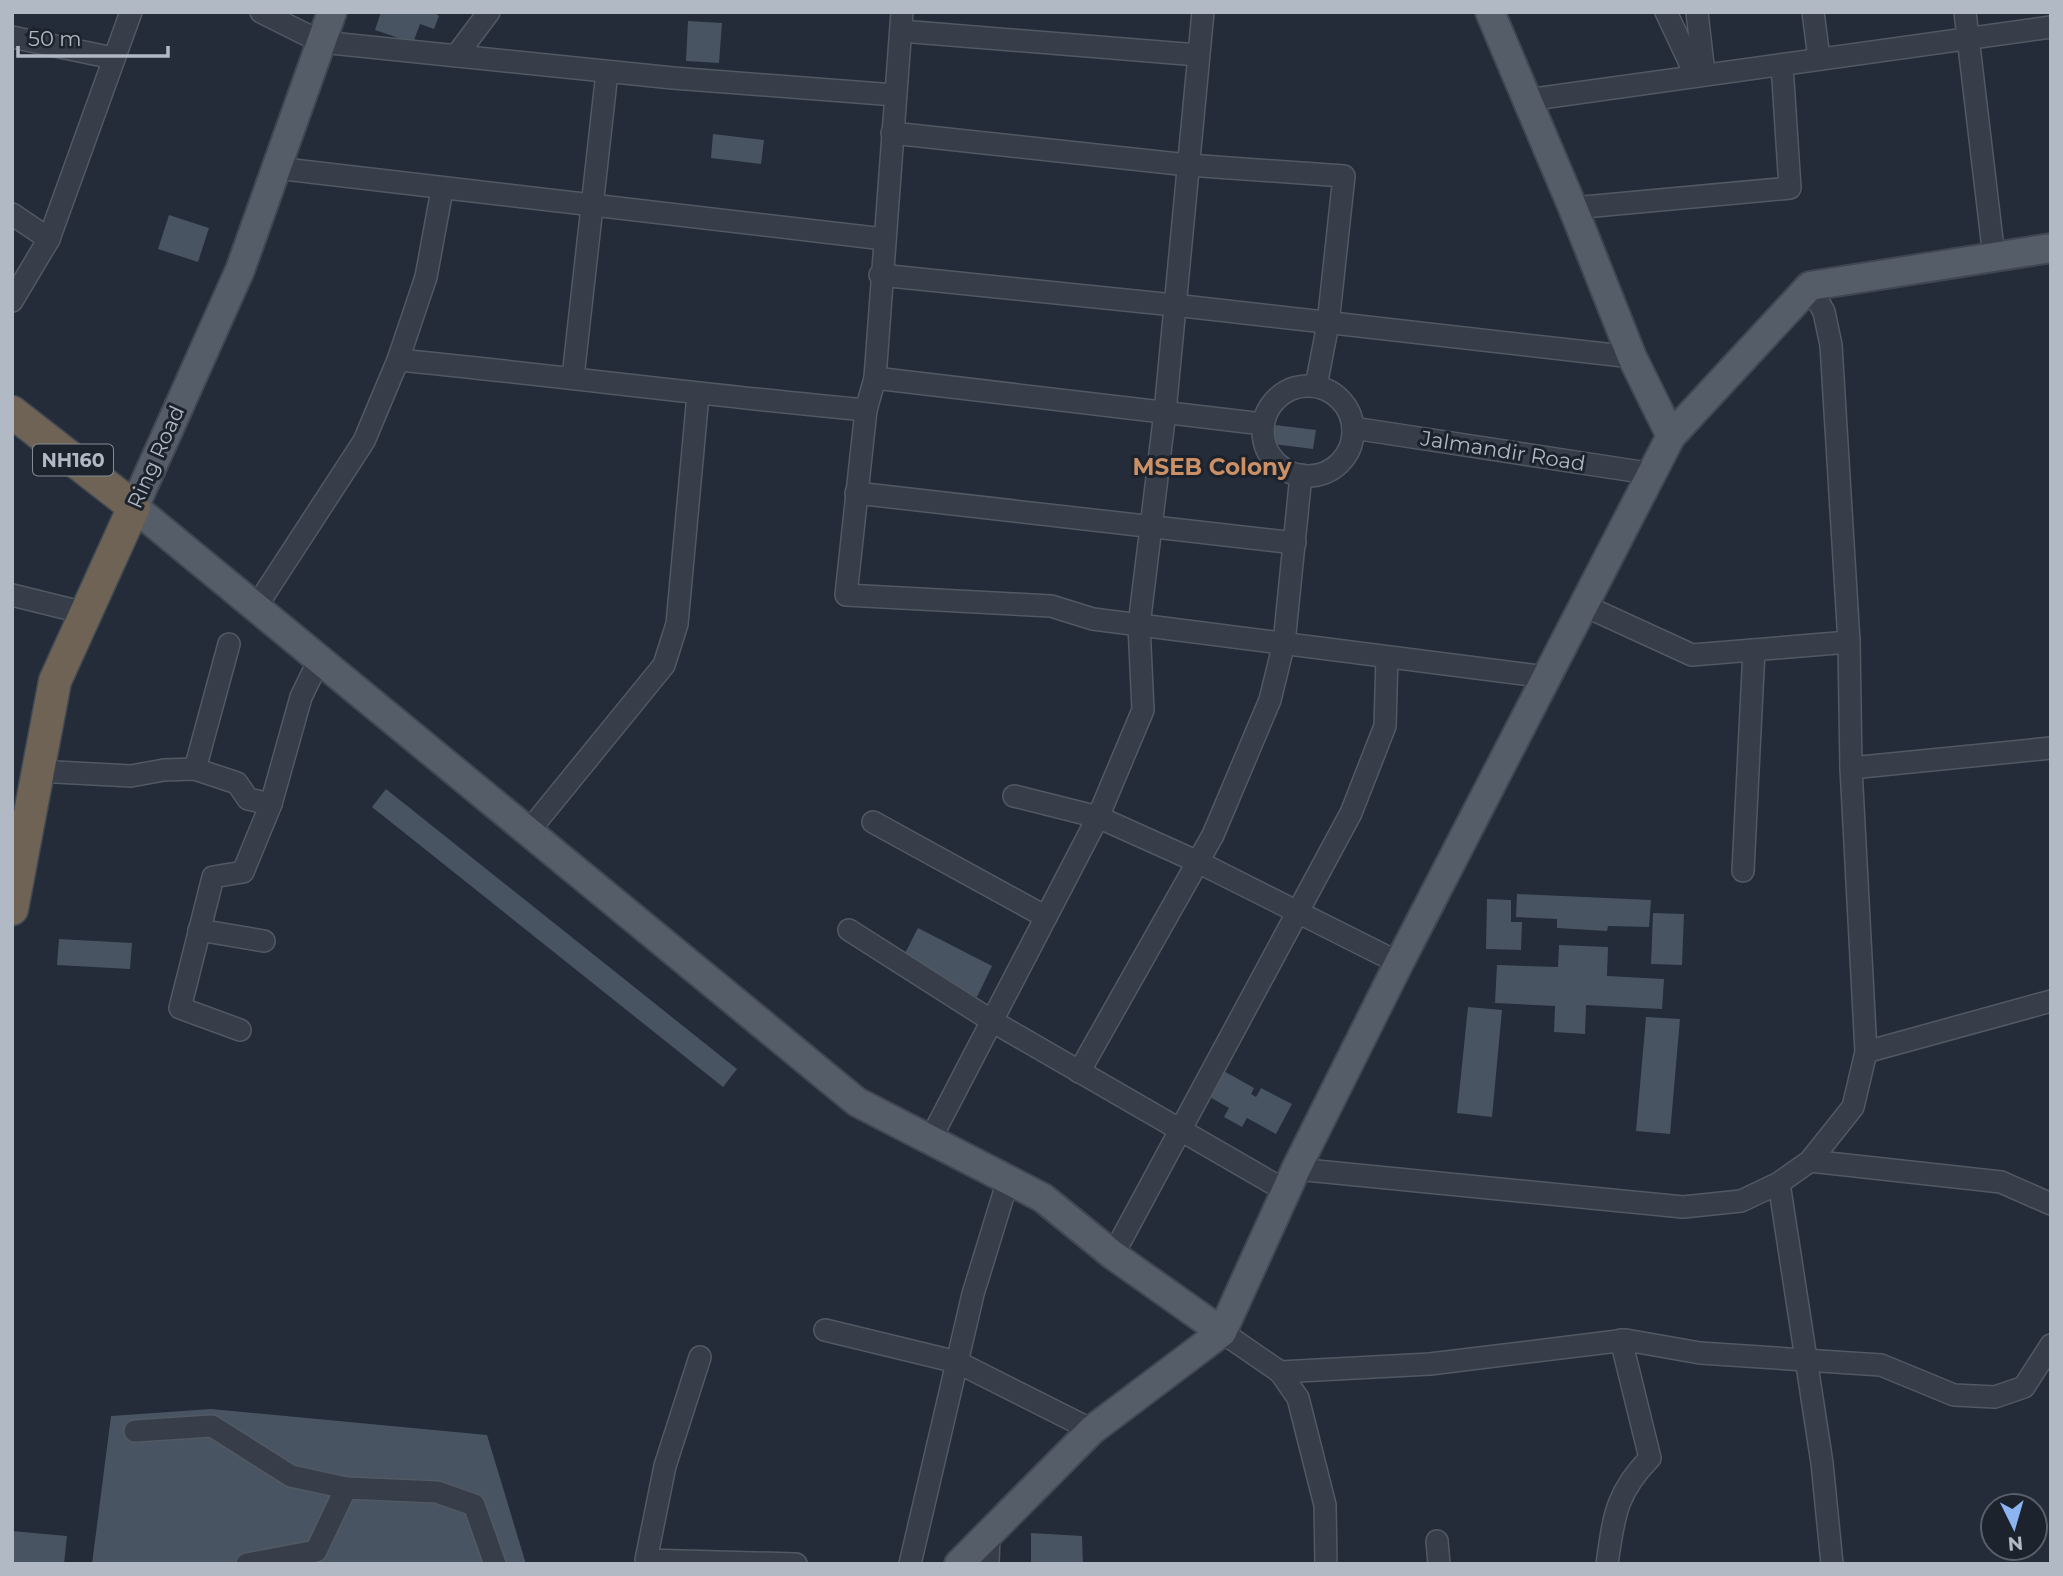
<svg xmlns="http://www.w3.org/2000/svg" width="2063" height="1576" viewBox="0 0 2063 1576" font-family="Montserrat,sans-serif">
  <style>
    .building { fill: #495462 }
    .lines { fill: none; stroke-linecap: round; stroke-linejoin: round }
    .minor-casing { stroke: #515963; stroke-width: 24 }
    .major-casing { stroke: #404752; stroke-width: 32 }
    .highway-casing { stroke: #414953; stroke-width: 35 }
    .minor { stroke: #373e49; stroke-width: 21 }
    .major { stroke: #555d69; stroke-width: 28 }
    .highway { stroke: #6e6354; stroke-width: 32 }
    .labels { text-anchor: middle; stroke-width: 6; stroke-linejoin: round; paint-order: stroke }
    .shield { fill: #1c232d; stroke: #848c97; stroke-width: 2 }
    .shield-label { font-size: 19px; font-weight: bold; fill: #b1b9c5 }
    .street-label { font-size: 21px; fill: #b1b9c5; stroke: #1c232d }
    .neighbourhood-label { font-size: 23px; font-weight: bold; fill: #cc9066; stroke: #1c232d }
  </style>
  <rect width="100%" height="100%" fill="#232c38"/>
  <!-- building -->
  <g class="building">
    <path d="M381,12H434L439,16L434,29L420,24L413,43L375,30Z"/>
    <path d="M688,21L722,23L719,63L686,61Z"/>
    <path d="M713,134L764,140L761,164L711,158Z"/>
    <path d="M169,215L209,228L198,262L158,249Z"/>
    <path d="M1275,425L1316,430L1313,449L1273,444Z"/>
    <path d="M386,789L737,1069L723,1087L372,807Z"/>
    <path d="M1517,894L1651,900L1649,927L1608,926L1607,931L1557,928V919L1516,917Z"/>
    <path d="M1487,899L1511,900V922H1522L1521,950L1486,949Z"/>
    <path d="M1653,913L1684,914L1682,965L1651,964Z"/>
    <path d="M918,928L992,966L977,997L902,959Z"/>
    <path d="M59,939L132,943L130,969L57,965Z"/>
    <path d="M1559,945L1608,947L1607,976L1664,979L1662,1009L1586,1005L1585,1034L1554,1032L1555,1006L1495,1003L1497,965L1558,967Z"/>
    <path d="M1468,1007L1502,1010L1492,1117L1457,1113Z"/>
    <path d="M1646,1017L1680,1019L1670,1134L1636,1131Z"/>
    <path d="M1222,1070L1254,1088L1251,1094L1256,1097L1261,1088L1292,1104L1276,1134L1247,1118L1242,1127L1224,1117L1229,1108L1208,1096Z"/>
    <path d="M211,1409L487,1435L526,1564H92L111,1416Z"/>
    <path d="M12,1531L67,1536L64,1564H12Z"/>
    <path d="M1031,1533L1082,1536L1083,1564H1031Z"/>
  </g>
  <g class="lines">
    <defs>
      <g id="minor">
        <path d="M261,12L321,42L673,78L895,95"/>
        <path d="M902,12L875,378L866,410L846,595L1051,606L1093,619L1546,677"/>
        <path d="M1666,12L1696,76"/>
        <path d="M1697,12L1704,74"/>
        <path d="M1813,12L1819,58"/>
        <path d="M1965,12L1994,257"/>
        <path d="M901,31L1198,55"/>
        <path d="M12,37L113,58"/>
        <path d="M456,56L489,12"/>
        <path d="M1527,100L2051,27"/>
        <path d="M892,133L1188,165L1344,176L1328,324L1316,386"/>
        <path d="M276,168L884,239"/>
        <path d="M1573,208L1790,188L1782,65"/>
        <path d="M12,214L49,239L131,12"/>
        <path d="M880,275L1174,305L1632,357"/>
        <path d="M12,301L49,239"/>
        <path d="M398,360C554,375 710,396 866,410"/>
        <path d="M573,377L607,72"/>
        <path d="M875,378L1263,424"/>
        <circle cx="1308" cy="431" r="45"/>
        <path d="M1353,428L1654,474"/>
        <path d="M856,493L1295,543"/>
        <path d="M12,595L85,613"/>
        <path d="M1583,605L1692,655L1849,642"/>
        <path d="M256,607L364,441L398,360L426,277L442,190"/>
        <path d="M1851,768L2051,748"/>
        <path d="M195,769L229,644"/>
        <path d="M37,771L131,776L164,770L195,769L237,783L248,799L271,804"/>
        <path d="M1014,796L1098,817L1198,862L1399,963"/>
        <path d="M873,822L1046,917"/>
        <path d="M528,832L664,665L677,624L698,395"/>
        <path d="M1743,871L1754,650"/>
        <path d="M199,930L264,941"/>
        <path d="M849,930L992,1021L1286,1191"/>
        <path d="M240,1030L180,1008L213,877L243,872L271,804L301,697L319,660"/>
        <path d="M1866,1052L2051,1001"/>
        <path d="M1079,1072L1213,835L1270,700L1284,643L1301,475"/>
        <path d="M930,1140L1098,817L1143,710L1139,625L1165,412L1203,12"/>
        <path d="M1810,1161L2001,1182L2051,1204"/>
        <path d="M1296,1169L1683,1207L1741,1201L1779,1183L1810,1161L1853,1107L1866,1052L1851,768L1849,642L1831,345L1824,312L1810,286"/>
        <path d="M1779,1183L1822,1463L1832,1564"/>
        <path d="M1113,1255L1351,813L1385,726L1387,657"/>
        <path d="M825,1330L957,1362L1092,1430"/>
        <path d="M1222,1332L1280,1372L1298,1398L1325,1505L1326,1564"/>
        <path d="M700,1357L665,1466L646,1560L796,1564"/>
        <path d="M1280,1372L1430,1364L1626,1340L1700,1353L1881,1365L1954,1395L1995,1397L2024,1387L2051,1345"/>
        <path d="M135,1431L212,1426L291,1476L346,1488"/>
        <path d="M1437,1541L1439,1564"/>
        <path d="M247,1564L316,1551L346,1488L437,1492L474,1505L495,1564"/>
        <path d="M910,1564L973,1294L1008,1180"/>
        <path d="M988,1564L989,1534"/>
        <path d="M1607,1564C1614,1517 1615,1494 1650,1458L1621,1340"/>
      </g>
      <g id="major">
        <path d="M332,12L240,270L134,507L857,1102L1043,1198L1113,1255L1222,1332"/>
        <path d="M1490,12L1573,208L1632,357L1671,436"/>
        <path d="M959,1564L1092,1430L1222,1332L1296,1169L1399,963L1671,436L1810,286L2051,248"/>
      </g>
      <path id="highway" d="M12,412L134,507L55,681L12,909"/>
    </defs>
    <!-- minor casing -->
    <use href="#minor" class="minor-casing"/>
    <!-- major casing -->
    <use href="#major" class="major-casing"/>
    <!-- highway casing -->
    <use href="#highway" class="highway-casing"/>
    <!-- minor -->
    <use href="#minor" class="minor"/>
    <!-- major -->
    <use href="#major" class="major"/>
    <!-- highway -->
    <use href="#highway" class="highway"/>
  </g>
  <g class="labels">
    <!-- shield labels -->
    <rect class="shield" x="33" y="444.5" width="80" height="31" rx="5"/>
    <g class="shield-label">
      <text x="73" y="467">NH160</text>
    </g>
    <!-- street labels -->
    <g class="street-label">
      <text transform="translate(1503 451) rotate(9)" y="7">Jalmandir Road</text>
      <text transform="translate(156 457) rotate(-66)" y="7">Ring Road</text>
    </g>
    <!-- neighbourhood labels -->
    <g class="neighbourhood-label">
      <text x="1212" y="475">MSEB Colony</text>
    </g>
  </g>
  <!-- border -->
  <rect width="2063" height="1576" fill="none" stroke="#b1b9c5" stroke-width="28"/>
  <!-- north arrow -->
  <g transform="translate(2014 1527) rotate(175)"><circle r="33" fill="#1c232d" stroke="#585f6a" stroke-width="2"/>
  <path d="M0-5L12 26L0 18L-12 26Z" fill="#8bb4f0"/>
  <text y="-10" font-size="19" font-weight="bold" text-anchor="middle" fill="#b1b9c5">N</text>
  </g>
  <!-- scale -->
  <path d="M18 46v10h150v-10" fill="none" stroke="#b1b9c5" stroke-width="3.5"/>
  <text x="28" y="46" font-size="21" fill="#b1b9c5" stroke="#1c232d" stroke-width="5" paint-order="stroke">50 m</text>
</svg>
